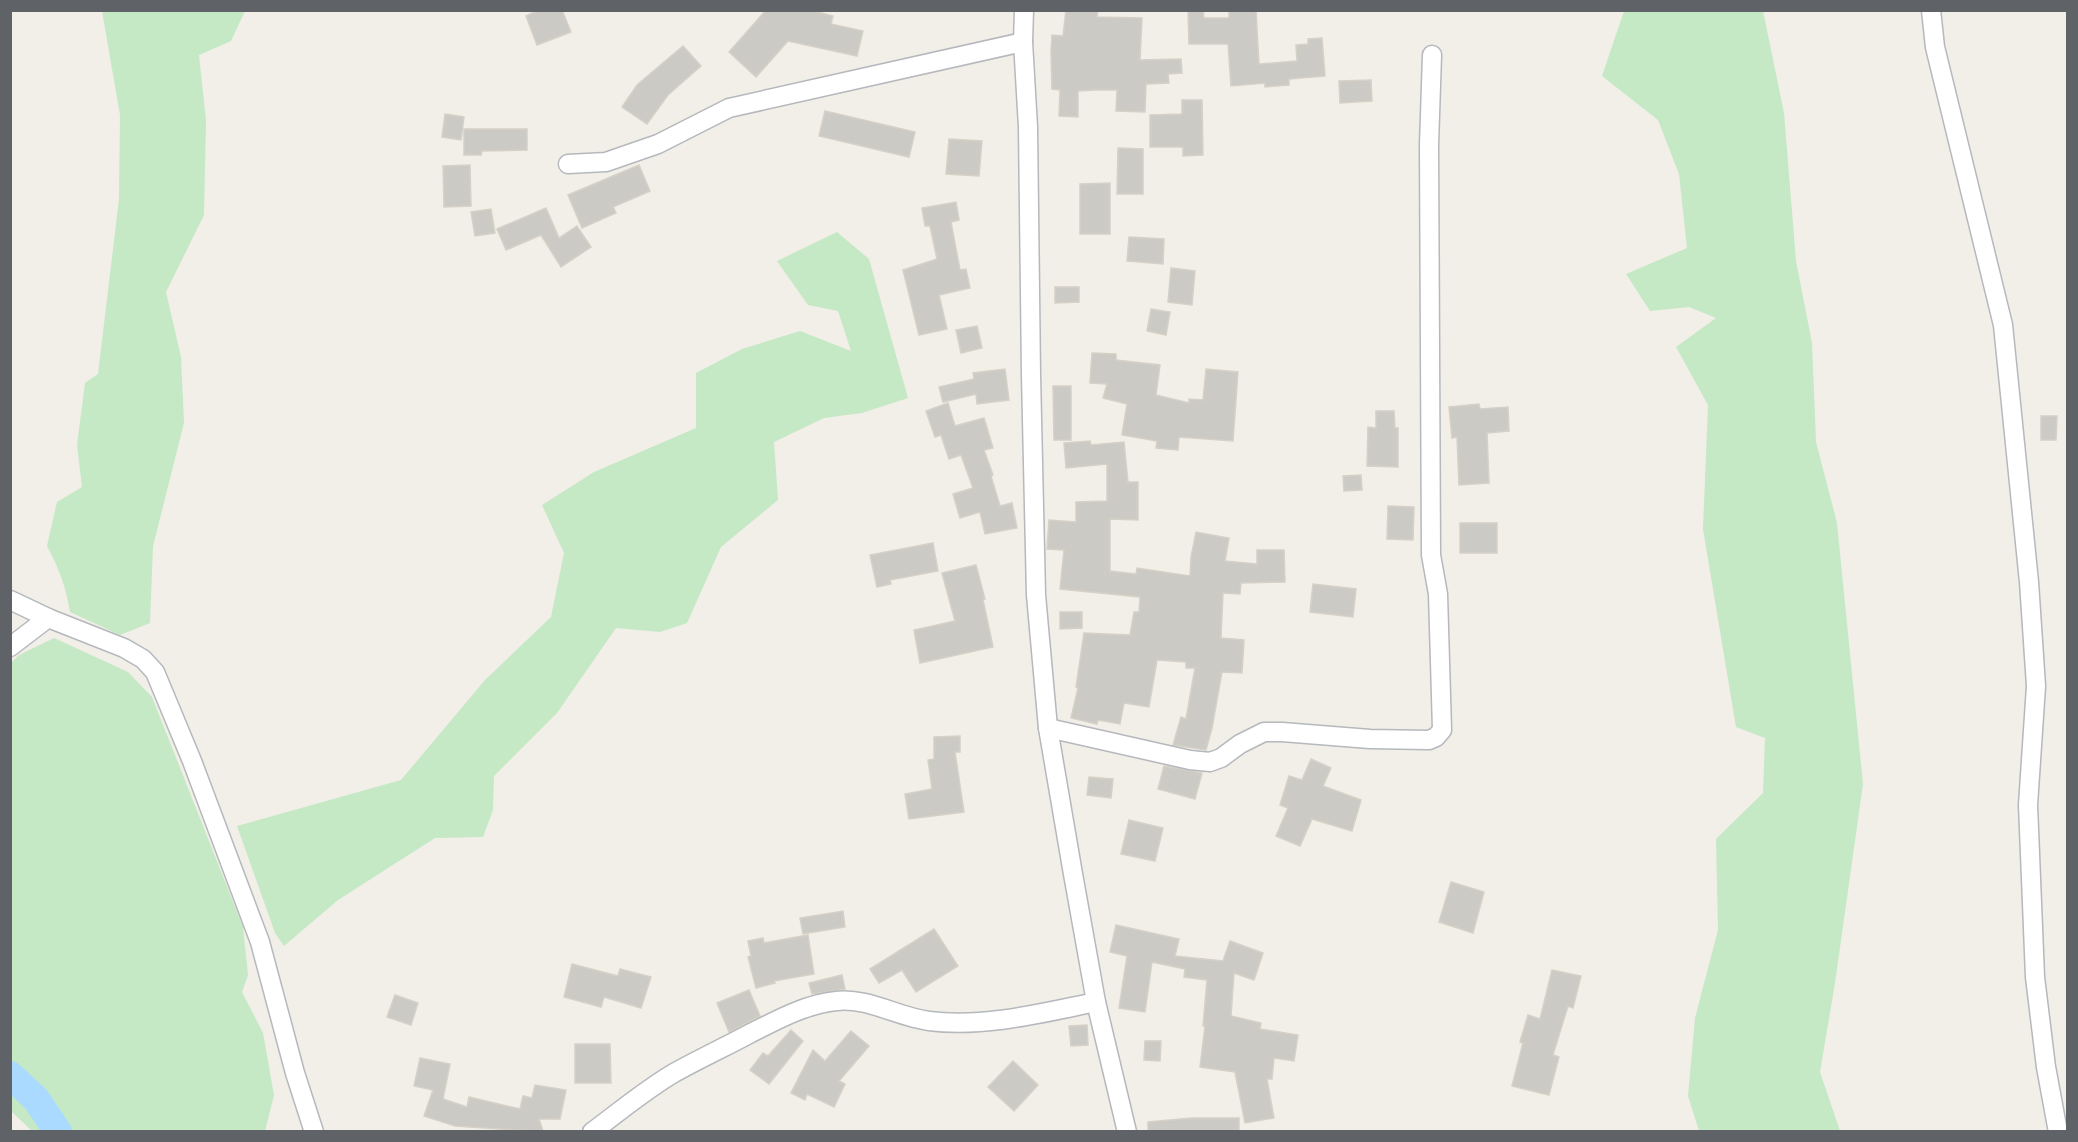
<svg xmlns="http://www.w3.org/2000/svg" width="2078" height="1142" viewBox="0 0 2078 1142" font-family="'Titillium Web',sans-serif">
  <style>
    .green { fill: #c5e8c5 }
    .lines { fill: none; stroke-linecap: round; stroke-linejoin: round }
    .river { stroke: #aadaff; stroke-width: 28 }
    .building { fill: #cccac5; stroke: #d6d1c6; stroke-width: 1.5 }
    .minor-casing { stroke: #b5b8bc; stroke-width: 21 }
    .minor { stroke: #fff; stroke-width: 18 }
  </style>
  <rect width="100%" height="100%" fill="#f1efe8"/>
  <!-- green -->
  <g class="green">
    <path d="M102,11H245L231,41L199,55L206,121L204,215L166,292L181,357L184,423L153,546L150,623L120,635L70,612C66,587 59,568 47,546L57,502L82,487L77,445L85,383L98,374L119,199L120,115Z"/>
    <path d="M1624,11H1763L1784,113L1796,261L1812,343L1816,442L1837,523L1863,784L1835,983L1820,1072L1840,1131H1699L1688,1096L1695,1018L1718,930L1716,839L1763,793L1765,738L1736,727L1703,529L1708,405L1676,347L1716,318L1689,307L1650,311L1626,274L1687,248L1679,174L1658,120L1602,76Z"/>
    <path d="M837,232L869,259L908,398L862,413L824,418L774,442L778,500L721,547L687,623L660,632L616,628L557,713L494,776L493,810L483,837L435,838L338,900L284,946L275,933L237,826L401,780L485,680L551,617L564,553L542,505L594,472L696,428V373L742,349L800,331L851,351L838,311L808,305L777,261Z"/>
    <path d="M54,638L128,672L152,697L243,927L248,975L242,992L263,1033L274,1095L265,1131H32L11,1111V663L19,655Z"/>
  </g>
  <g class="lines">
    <!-- river -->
    <path class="river" d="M10,1075L36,1099L58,1132"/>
  </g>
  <!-- building -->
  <g class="building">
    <path d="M539,10H562L571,32L537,45L526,16Z"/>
    <path d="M766,10H810L833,16L831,24L863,31L857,56L788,41L756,77L729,52Z"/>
    <path d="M1066,10H1098L1097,17L1142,18L1140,60L1181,59L1182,73L1168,74L1169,83L1146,84L1145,112L1116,111L1117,90H1095L1078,91V117L1059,116L1060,90L1052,89L1051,52L1052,35L1063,36Z"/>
    <path d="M1188,10H1203L1204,18H1229V10H1256L1259,64L1297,61L1296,45L1308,44V39L1322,38L1325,76L1289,79V85L1265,87V83L1231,86L1228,44H1189Z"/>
    <path d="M683,46L701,66L668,95L647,124L622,107L637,85Z"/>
    <path d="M1371,80L1372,101L1340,103L1339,81Z"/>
    <path d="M1182,100H1202L1203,155L1183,156V147H1150V115L1182,114Z"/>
    <path d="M825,111L915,132L909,157L819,136Z"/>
    <path d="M445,114L464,117L461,140L442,137Z"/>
    <path d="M464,129H527V150L482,151L481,155H464Z"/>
    <path d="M949,139L982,141L979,176L946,174Z"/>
    <path d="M1118,148L1143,149V194H1117Z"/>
    <path d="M470,165L471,206L444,207L443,166Z"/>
    <path d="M639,165L650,191L613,207L616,213L582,228L568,195Z"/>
    <path d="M1110,183V234H1080V184Z"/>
    <path d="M956,202L959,220L951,222L960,270L966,269L970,288L939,295L947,329L919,335L903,270L937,259L930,226H925L922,208Z"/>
    <path d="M546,208L559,238L577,226L591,247L561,267L541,235L506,250L497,229Z"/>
    <path d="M491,209L495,233L475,236L471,212Z"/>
    <path d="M1129,237L1164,239L1163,264L1127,261Z"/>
    <path d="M1171,268L1195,271L1192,305L1168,302Z"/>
    <path d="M1055,287H1079V302L1055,303Z"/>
    <path d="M1151,309L1170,312L1166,335L1147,331Z"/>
    <path d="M977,326L982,348L961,353L956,330Z"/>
    <path d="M1092,353L1116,354V360L1160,365L1156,395L1189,403V399L1203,400L1206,369L1238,372L1233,441L1179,437L1178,450L1156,448L1157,441L1122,435L1127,404L1103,398L1107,384L1090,383Z"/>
    <path d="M1005,369L1009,400L977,404L976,394L943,402L939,387L974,379L973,373Z"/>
    <path d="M1053,386H1071V440H1054Z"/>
    <path d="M948,403L955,426L984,418L993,448L984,450L993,475L991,476L1000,506L1012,503L1017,528L985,534L980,512L960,518L953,494L973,488L961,455L949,459L941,435L935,437L926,411Z"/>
    <path d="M1479,404L1480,409L1508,407L1509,431L1487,433L1489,483L1459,485L1457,437L1452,438L1449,407Z"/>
    <path d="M1376,411H1394L1395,428H1398V467L1367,466L1368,427L1376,428Z"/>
    <path d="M2041,416H2057L2056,440H2041Z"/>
    <path d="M1090,441L1091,445L1124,442L1128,482H1138V520L1110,519V571L1136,574L1137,568L1190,576L1191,557L1196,532L1229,538L1225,561L1257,564V550H1284L1285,582L1241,583L1240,594L1223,593L1221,638L1244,640L1242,673L1222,672L1212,728L1206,750L1173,745L1181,717L1186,719L1195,668H1186V662L1157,660L1149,707L1124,703L1120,724L1098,720L1097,724L1071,718L1078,688L1076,687L1084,633L1130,635L1134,612H1139L1140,597L1060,589L1064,550L1047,549L1049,520L1076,522V502L1107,501V464L1066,468L1064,443Z"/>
    <path d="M1361,475L1362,490L1344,491L1343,476Z"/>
    <path d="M1388,506L1414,507L1413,540L1387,539Z"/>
    <rect x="1460" y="523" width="37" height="30"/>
    <path d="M933,543L938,571L890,580L891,584L877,587L870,555Z"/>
    <path d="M976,565L985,599L983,600L993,647L920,663L914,630L955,621L942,573Z"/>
    <path d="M1313,584L1356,589L1353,617L1310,612Z"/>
    <path d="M1060,612H1082V628L1060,629Z"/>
    <path d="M960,736V752H955L964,812L909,819L905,794L932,789L928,760L934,759V737Z"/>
    <path d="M1311,759L1331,768L1323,786L1361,800L1352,831L1312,819L1300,846L1276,836L1288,808L1280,805L1289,776L1302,780Z"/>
    <path d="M1164,766L1202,773L1195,799L1158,789Z"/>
    <path d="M1089,777L1113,779L1111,798L1087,795Z"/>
    <path d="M1129,820L1163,828L1155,861L1121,854Z"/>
    <path d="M1451,882L1484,892L1473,933L1439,922Z"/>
    <path d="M843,911L845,927L803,934L800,918Z"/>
    <path d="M1116,925L1179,939L1175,956L1223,961L1230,941L1263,953L1254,980L1234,973L1231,1016L1261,1023L1260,1029L1298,1035L1294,1061L1274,1058L1272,1079H1267L1274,1118L1245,1123L1235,1072L1200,1067L1205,1026H1203L1207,980L1184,977L1185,969L1152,962L1145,1012L1119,1008L1127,956L1110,952Z"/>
    <path d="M934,929L958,966L916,992L902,970L879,983L870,969Z"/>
    <path d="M808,935L814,974L774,981L775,983L756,988L748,957L751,956L748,941L763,938L764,943Z"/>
    <path d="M572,964L618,976L620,969L651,977L641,1008L604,997L601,1007L564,997Z"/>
    <path d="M1552,970L1581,976L1573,1008L1568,1006L1553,1055L1559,1057L1549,1095L1512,1086L1523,1043L1520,1042L1528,1015L1540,1019Z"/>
    <path d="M842,975L845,989L812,994L809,983Z"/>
    <path d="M749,990L760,1016L729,1032L717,1003Z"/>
    <path d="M395,995L418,1003L411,1025L387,1017Z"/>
    <path d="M1087,1025L1088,1045L1071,1046L1069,1026Z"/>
    <path d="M791,1030L803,1041L769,1084L750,1070L763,1053L768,1056Z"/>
    <path d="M851,1031L869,1046L839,1081L845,1084L834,1107L807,1094L805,1100L791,1093L813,1050L825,1061Z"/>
    <path d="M1145,1041H1161L1160,1061L1144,1060Z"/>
    <path d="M575,1044H610L611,1083H575Z"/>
    <path d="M420,1058L450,1064L443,1099L467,1107L469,1097L520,1109L523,1096L532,1098L535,1085L566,1090L560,1119H539L543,1131H530L455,1126L424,1116L433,1090L414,1086Z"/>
    <path d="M1013,1061L1038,1085L1014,1111L988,1087Z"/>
    <path d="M1192,1118H1239V1131H1148V1122Z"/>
  </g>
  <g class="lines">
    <defs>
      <g id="minor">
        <path d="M1024,10L1023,42L1028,127L1031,375L1036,595L1048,728L1073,874L1096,1002L1127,1132"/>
        <path d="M1931,10L1935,47L2003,325L2029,582L2036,686L2028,805L2035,977L2046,1067L2058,1132"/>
        <path d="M568,164L606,162L658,144L729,108L1023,42"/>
        <path d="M10,600L48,618L124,648L143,659L155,672L192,761L260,942L295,1073L314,1132"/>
        <path d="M10,647L48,618"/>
        <path d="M1048,728L1190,760L1210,762L1221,758L1240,744L1264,732H1282L1370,739L1429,740L1436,737L1442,730L1438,594L1431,555L1429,145L1432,55"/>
        <path d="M592,1132C619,1112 645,1090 674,1073C699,1059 725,1047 751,1033C777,1020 806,1004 836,1001C867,997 898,1017 929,1021C984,1028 1042,1013 1096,1002"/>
      </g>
    </defs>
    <!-- minor casing -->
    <use href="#minor" class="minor-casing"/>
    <!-- minor -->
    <use href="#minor" class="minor"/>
  </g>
  <!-- border -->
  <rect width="2078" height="1142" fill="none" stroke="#5f6368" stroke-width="24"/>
</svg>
